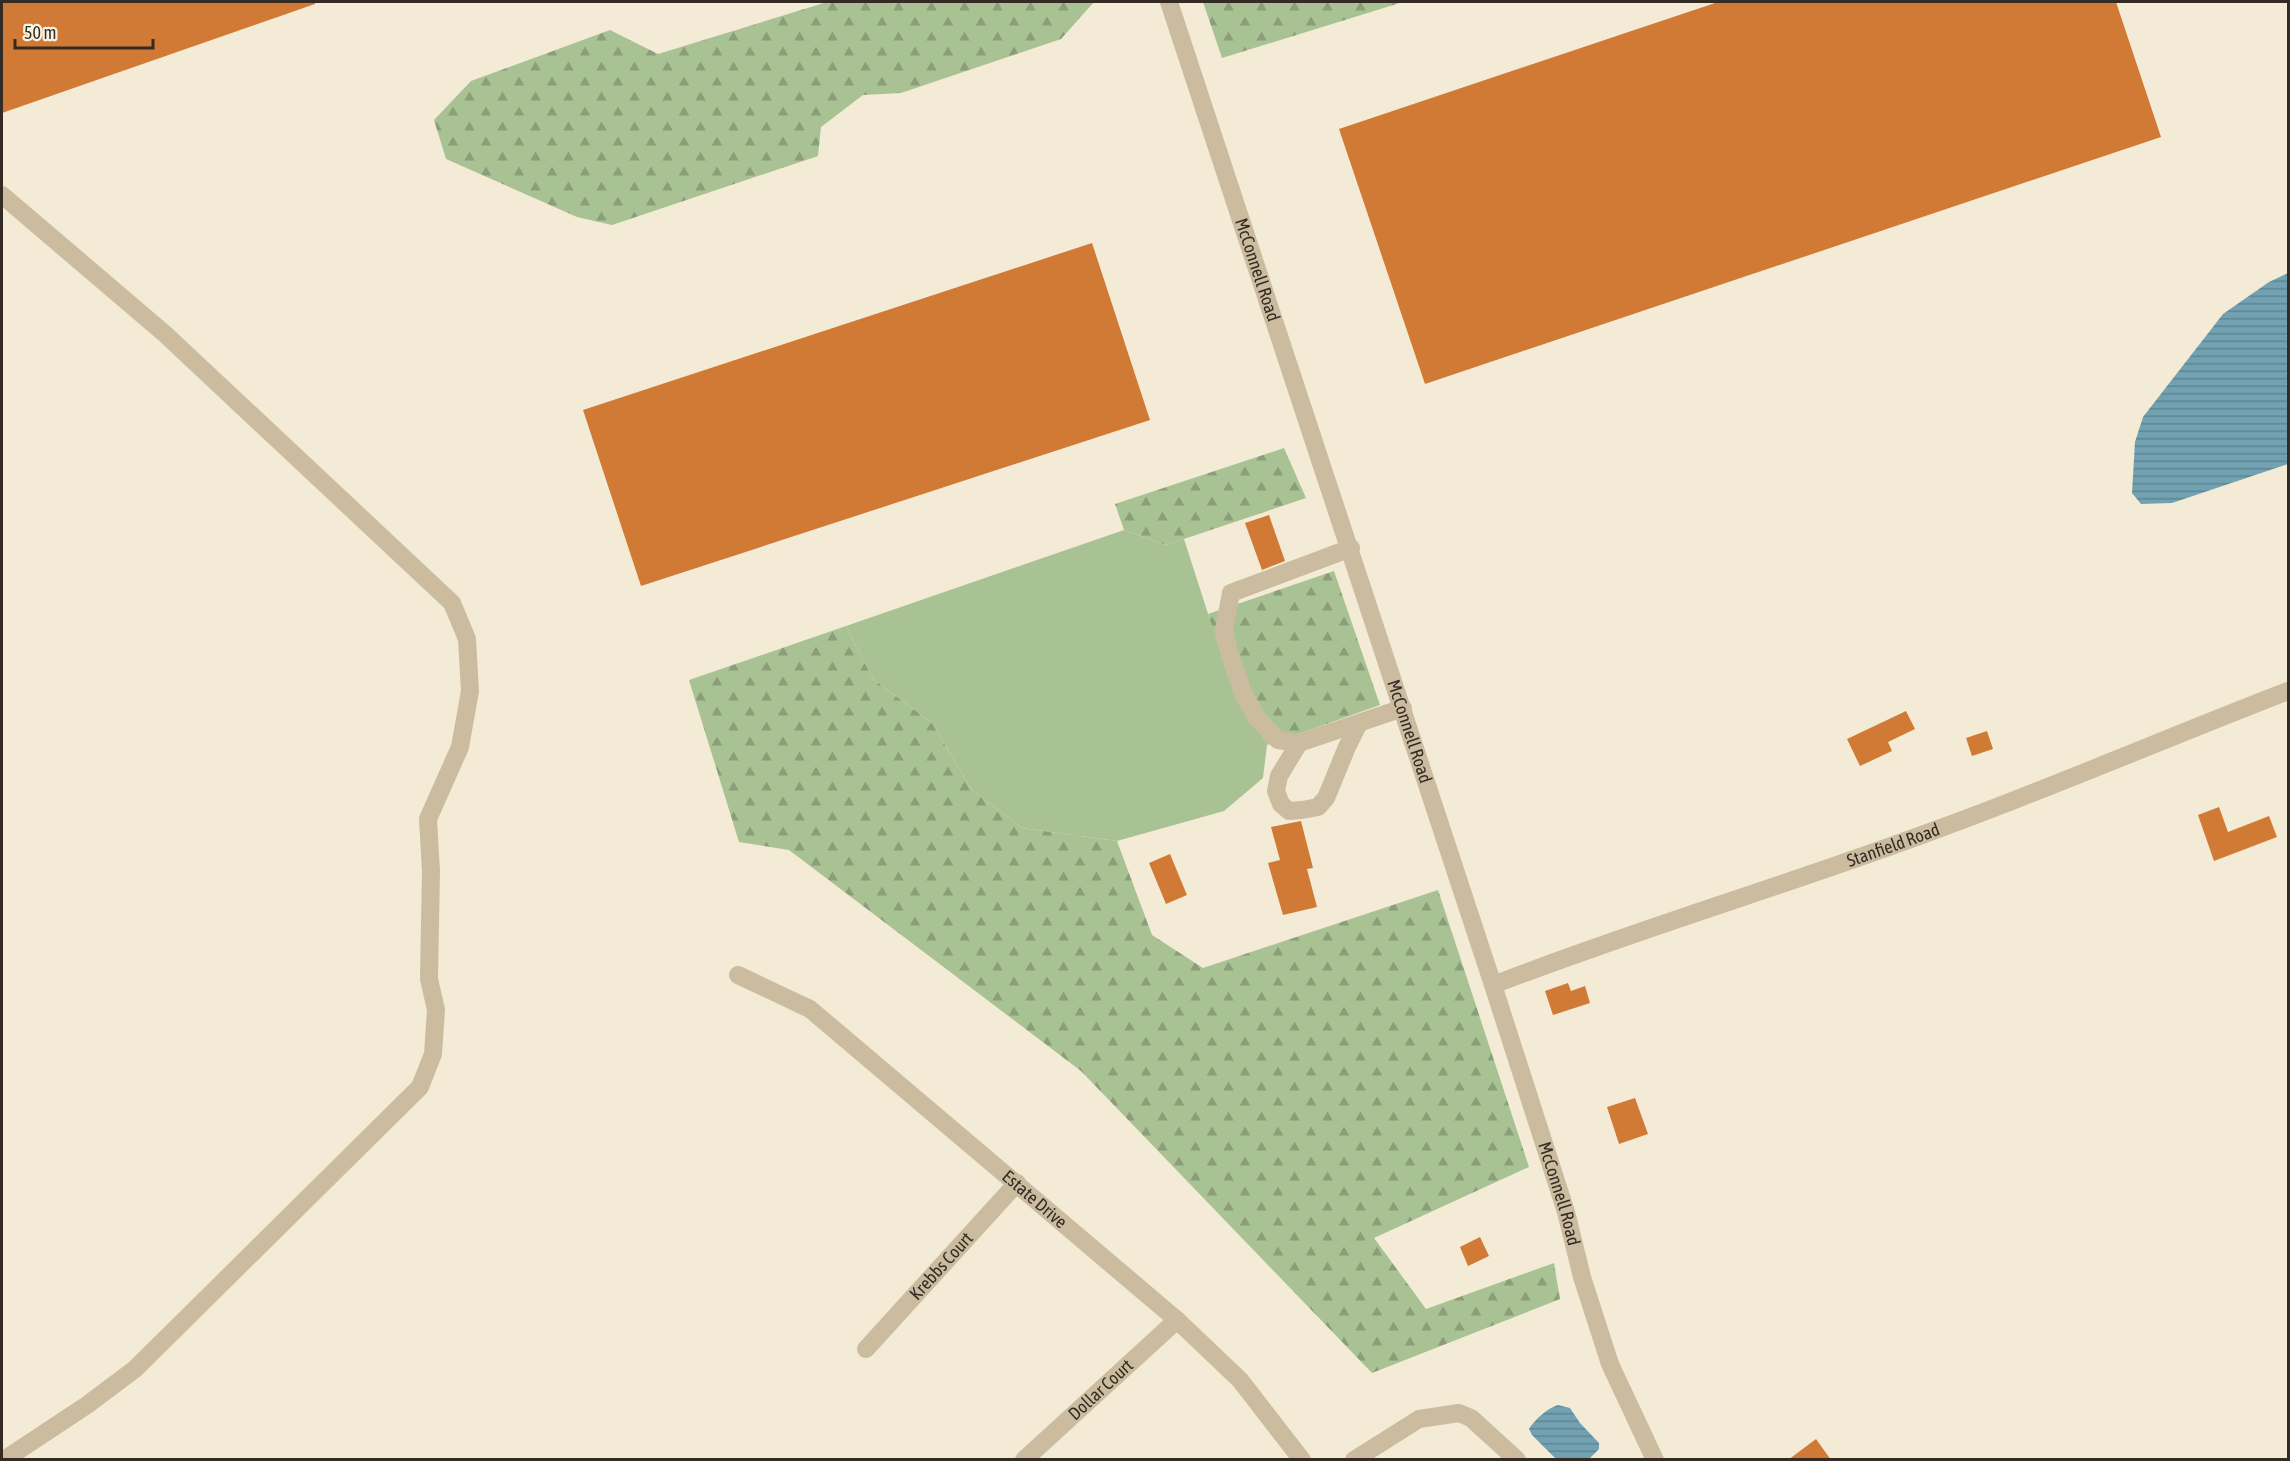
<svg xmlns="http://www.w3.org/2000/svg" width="2290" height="1461" viewBox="0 0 2290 1461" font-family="'Asap Condensed',sans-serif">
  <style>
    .green { fill: #a9c294 }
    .forest { fill: url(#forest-firs) }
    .water { fill: url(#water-rules) }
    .building { fill: #d17a35 }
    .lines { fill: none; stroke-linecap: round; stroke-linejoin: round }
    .minor { stroke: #cbbca0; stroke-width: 18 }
    .labels { text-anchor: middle; stroke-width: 6; stroke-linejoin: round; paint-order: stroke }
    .street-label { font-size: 18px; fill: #342c24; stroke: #faf4e1 }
  </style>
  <defs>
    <pattern id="forest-firs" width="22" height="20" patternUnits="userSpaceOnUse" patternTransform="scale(1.5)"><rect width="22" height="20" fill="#a9c294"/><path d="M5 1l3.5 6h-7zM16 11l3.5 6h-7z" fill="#8a9e79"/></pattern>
    <pattern id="water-rules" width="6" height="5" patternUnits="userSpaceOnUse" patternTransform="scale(1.5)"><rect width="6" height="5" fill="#72a2b2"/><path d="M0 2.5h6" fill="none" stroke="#5e8491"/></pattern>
  </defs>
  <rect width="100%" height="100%" fill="#f3ebd5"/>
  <!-- green -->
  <path class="green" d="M1124,530L1166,545L1184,539L1229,679L1267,745L1263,778L1224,811L1117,841L1022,828L972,790L932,723L873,679L846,626Z"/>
  <!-- forest -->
  <g class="forest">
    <path d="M827,2H1094L1061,39L901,93L863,95L821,127L818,156L612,225L577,217L446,159L434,120L471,81L610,30L658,54Z"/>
    <path d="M1203,2H1403L1222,58Z"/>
    <path d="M1284,448L1306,498L1166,545L1124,530L1115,504Z"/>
    <path d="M1334,571L1380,705L1267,745L1229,679L1208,614Z"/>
    <path d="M846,626L873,679L932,723L972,790L1022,828L1117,841L1152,935L1203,968L1438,890L1529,1167L1374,1238L1426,1309L1554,1263L1560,1299L1372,1373L1081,1071L789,850L739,842L689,680Z"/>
  </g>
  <!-- water -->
  <g class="water">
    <path d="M2288,273V464L2172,503L2141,504L2132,493L2135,442L2143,417L2223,314L2269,282Z"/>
    <path d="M1558,1405L1570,1408L1580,1423L1599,1443V1449L1589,1459H1556L1532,1435L1529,1429C1535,1419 1548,1408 1558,1405Z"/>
  </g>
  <!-- building -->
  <g class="building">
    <path d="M2,2H315V4L2,113Z"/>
    <path d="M1718,2H2116L2161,137L1425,384L1339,129Z"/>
    <path d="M1092,243L1150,420L641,586L583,410Z"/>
    <path d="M1269,515L1285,561L1262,570L1245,523Z"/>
    <path d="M1906,711L1915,729L1888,742L1892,751L1860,766L1847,739Z"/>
    <path d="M1987,731L1993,749L1972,756L1966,738Z"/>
    <path d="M2219,807L2228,832L2269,816L2277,837L2214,861L2198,815Z"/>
    <path d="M1301,821L1313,868L1307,869L1317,907L1283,915L1268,863L1280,860L1271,827Z"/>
    <path d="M1170,854L1187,895L1166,904L1149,863Z"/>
    <path d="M1568,983L1571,991L1585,986L1590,1003L1553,1015L1545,991Z"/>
    <path d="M1635,1098L1648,1134L1619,1144L1607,1107Z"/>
    <path d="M1480,1237L1489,1256L1468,1266L1460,1247Z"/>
    <path d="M1816,1439L1831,1460H1788Z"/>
  </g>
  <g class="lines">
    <!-- minor -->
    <g class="minor">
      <path id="s1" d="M1169,2L1493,985L1566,1212L1582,1277L1610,1364L1655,1460"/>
      <path d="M2,195L165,334L452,603L467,639L470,691L460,747L428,819L431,871L429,979L436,1010L433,1054L420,1087L135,1369L87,1405L4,1460"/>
      <path d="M1351,548L1231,593L1224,630L1229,652L1243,693L1257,718L1278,740L1299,743L1403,708"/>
      <path d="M1299,743L1279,776L1276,791L1281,804L1289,811L1302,810L1318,807L1326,798L1347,747L1359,723"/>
      <path id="s2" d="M738,975L810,1009L1177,1320L1240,1380L1302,1460"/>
      <path id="s3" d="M1493,985C1640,928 1791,884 1938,829C2056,786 2171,736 2288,691"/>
      <path id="s4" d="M866,1349L1017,1183"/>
      <path id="s5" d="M1024,1460L1177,1320"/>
      <path d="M1354,1460L1419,1419L1459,1413L1471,1418L1517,1460"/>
    </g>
  </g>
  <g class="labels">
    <!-- street labels -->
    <g class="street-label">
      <text dy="6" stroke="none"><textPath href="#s1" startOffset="282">McConnell Road</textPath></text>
      <text dy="6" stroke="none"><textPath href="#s1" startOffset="768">McConnell Road</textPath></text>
      <text dy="6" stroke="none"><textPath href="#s3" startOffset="424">Stanfield Road</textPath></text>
      <text dy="6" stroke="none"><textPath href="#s1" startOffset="1254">McConnell Road</textPath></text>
      <text dy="6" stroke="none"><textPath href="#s2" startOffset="374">Estate Drive</textPath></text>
      <text dy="6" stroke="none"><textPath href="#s4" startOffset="112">Krebbs Court</textPath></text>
      <text dy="6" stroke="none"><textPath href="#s5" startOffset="104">Dollar Court</textPath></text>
    </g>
  </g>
  <!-- border -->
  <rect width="2290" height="1461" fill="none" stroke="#342c24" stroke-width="6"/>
  <!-- scale -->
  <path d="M15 39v9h138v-9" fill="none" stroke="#342c24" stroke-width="3"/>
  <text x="24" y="39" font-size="18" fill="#342c24" stroke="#faf4e1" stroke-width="4.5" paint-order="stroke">50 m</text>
</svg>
